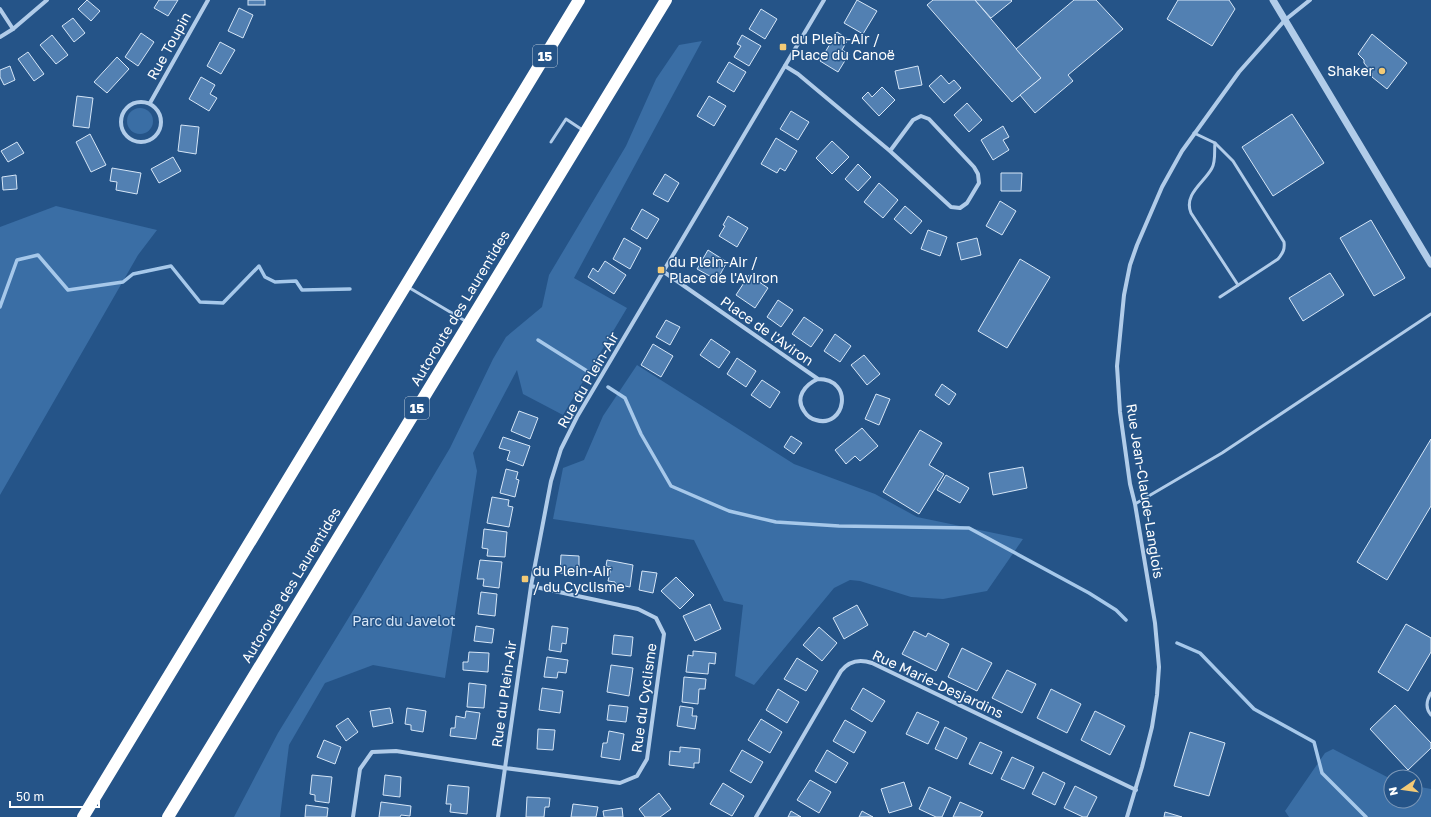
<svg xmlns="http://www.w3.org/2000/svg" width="1431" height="817" viewBox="0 0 1431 817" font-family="'Golos Text',sans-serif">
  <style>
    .green { fill: #3a6ea5 }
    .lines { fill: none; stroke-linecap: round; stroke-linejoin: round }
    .stream { stroke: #a6c8ea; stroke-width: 3.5 }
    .building { fill: #5280b2; stroke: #d6e6f7 }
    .service { stroke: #b1cce9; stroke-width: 3 }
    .minor { stroke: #b1cce9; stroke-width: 4 }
    .tertiary { stroke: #b1cce9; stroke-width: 7 }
    .motorway { stroke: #fff; stroke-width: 12 }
    .poi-dot { fill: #f3ca76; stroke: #255488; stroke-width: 1.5 }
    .labels { text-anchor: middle; stroke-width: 3; stroke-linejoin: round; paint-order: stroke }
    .shield { fill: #255488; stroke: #beccdb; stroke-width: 1 }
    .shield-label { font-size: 13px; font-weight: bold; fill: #fff }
    .poi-label { font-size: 14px; fill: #fff; stroke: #255488; text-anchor: start }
    .street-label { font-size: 14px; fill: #fff; stroke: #255488 }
    .park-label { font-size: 14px; fill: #d6e6f7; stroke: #255488 }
  </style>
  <rect width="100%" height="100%" fill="#255488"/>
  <!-- green -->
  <g class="green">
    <path d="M702,41L574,278L627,308L563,415L523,394L517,370L473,453L477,471L445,678L373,665L325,683L289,745L280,817H234L278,733L362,596L450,448L493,359L506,337L542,307L549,275L626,146L656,79L679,45Z"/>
    <circle cx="140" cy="121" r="13"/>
    <path d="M56,206L157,230L138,255L0,495V227Z"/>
    <path d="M637,365L794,464L875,494L917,517L1023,539L987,591L943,599L911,597L860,581L850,580L834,588L754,685L735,676L743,605L724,601L694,540L553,519L563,468L584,460L603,416Z"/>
    <path d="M1333,749L1391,779V801H1415V786L1431,789V817H1289L1285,811L1325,753Z"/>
  </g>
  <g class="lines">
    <!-- stream -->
    <g class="stream">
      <path d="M0,307L17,260L38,255L68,290L123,282L133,274L171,266L200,302L223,303L259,266L265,277L275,282L296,281L302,290L350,289"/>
      <path d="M538,340L587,371"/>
      <path d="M608,387L625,398L641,434L671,486L729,511L776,522L839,526L969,528L1089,593L1116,610L1126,620"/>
      <path d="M1177,643L1200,653L1254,709L1314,742L1322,773L1366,817"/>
    </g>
  </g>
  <!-- building -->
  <g class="building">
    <path d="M87,0L100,11L91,21L78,9Z"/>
    <path d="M159,0H178L168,16L154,8Z"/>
    <rect x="248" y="0" width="17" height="5"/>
    <path d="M857,0L877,11L863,34L844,23Z"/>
    <path d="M933,0H975L1041,78L1012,102L927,5Z"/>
    <path d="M975,0H1011L1012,1L991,18Z"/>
    <path d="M1074,0H1096L1123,29L1068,75L1073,81L1035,113L1020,95L1041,78L1016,49Z"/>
    <path d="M1178,0H1229L1235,9L1212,46L1167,19Z"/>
    <path d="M239,8L253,15L243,38L228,31Z"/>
    <path d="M761,9L777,19L765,39L749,29Z"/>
    <path d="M73,18L85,33L74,42L62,26Z"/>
    <path d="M837,32L848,39L842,50L849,54L838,72L820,61Z"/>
    <path d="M141,33L154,42L138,66L125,57Z"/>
    <path d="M1372,34L1407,63L1387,89L1372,77V73L1364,63V60L1358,54Z"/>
    <path d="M52,35L68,55L56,64L40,45Z"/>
    <path d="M742,35L761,46L749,66L734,57L741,46L737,44Z"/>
    <path d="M220,42L235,50L221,74L207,66Z"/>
    <path d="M28,52L44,74L34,81L18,59Z"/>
    <path d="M117,57L129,69L107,93L94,82Z"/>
    <path d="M729,62L746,72L734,92L717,82Z"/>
    <path d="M10,66L15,80L4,85L0,77V70Z"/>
    <path d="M918,66L922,85L899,89L895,71Z"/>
    <path d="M941,75L949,84L954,80L961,88L944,103L929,86Z"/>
    <path d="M201,77L215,85L210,94L217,98L209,111L189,99Z"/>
    <path d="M882,87L895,100L879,116L862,98L868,92L872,97Z"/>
    <path d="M77,96L93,98L89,128L73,126Z"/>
    <path d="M709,96L726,106L714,126L697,116Z"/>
    <path d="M967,103L982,120L969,132L954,115Z"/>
    <path d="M791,111L809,122L798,140L780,129Z"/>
    <path d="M1292,114L1324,163L1273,196L1242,147Z"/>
    <path d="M181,125L199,127L196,154L178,151Z"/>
    <path d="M1003,126L1009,137L1003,140L1009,150L993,160L981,140Z"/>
    <path d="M90,134L106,165L91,172L76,142Z"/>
    <path d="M776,138L797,151L785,171L780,168L777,173L761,164Z"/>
    <path d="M832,141L849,157L832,174L816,158Z"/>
    <path d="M17,142L24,153L8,162L1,151Z"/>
    <path d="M173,157L181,171L159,183L151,169Z"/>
    <path d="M858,164L871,177L858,191L845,179Z"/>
    <path d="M112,168L141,173L137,194L116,190L117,182L110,181Z"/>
    <path d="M1001,173H1022L1021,191H1001Z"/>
    <path d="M665,174L679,183L668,202L653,194Z"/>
    <path d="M16,175L17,189L3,190L2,177Z"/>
    <path d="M879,183L898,200L883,218L864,202Z"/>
    <path d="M1000,201L1016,211L1002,235L986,226Z"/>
    <path d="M905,206L922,221L911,234L894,219Z"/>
    <path d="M642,209L659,219L647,239L631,229Z"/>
    <path d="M728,216L748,228L737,247L719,236L725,226L723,225Z"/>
    <path d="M1371,220L1405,278L1374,296L1340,238Z"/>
    <path d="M928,230L947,237L940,256L921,249Z"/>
    <path d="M624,238L641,248L630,269L613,259Z"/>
    <path d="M977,238L981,255L961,260L957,243Z"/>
    <path d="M708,250L727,262L717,280L697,269Z"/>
    <path d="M1020,259L1050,277L1007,348L978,331Z"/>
    <path d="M605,261L626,275L614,294L588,277L593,268L598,272Z"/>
    <path d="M1330,273L1344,295L1303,321L1289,298Z"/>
    <path d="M749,275L768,288L755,308L736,295Z"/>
    <path d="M778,300L793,310L781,327L767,317Z"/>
    <path d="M804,317L823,330L811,347L792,334Z"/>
    <path d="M666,320L680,327L670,345L656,337Z"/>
    <path d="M835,334L851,346L840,362L824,351Z"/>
    <path d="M711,339L730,352L719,368L700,355Z"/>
    <path d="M653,344L673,356L661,377L641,365Z"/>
    <path d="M864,355L880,374L867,385L851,365Z"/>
    <path d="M737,358L756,371L746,387L727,374Z"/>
    <path d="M762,380L780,392L770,408L751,395Z"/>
    <path d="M942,384L956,394L949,405L935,395Z"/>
    <path d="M876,394L890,399L879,425L865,419Z"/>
    <path d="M519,411L538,418L530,439L511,431Z"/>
    <path d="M862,428L878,446L860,461L855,456L846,464L835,450Z"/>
    <path d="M920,430L942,443L929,465L944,474L919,514L883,492Z"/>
    <path d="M791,436L802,443L794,454L784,447Z"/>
    <path d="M503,437L530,446L523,466L507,460L510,451L499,448Z"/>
    <path d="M1431,439V506L1387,580L1357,562Z"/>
    <path d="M1023,467L1027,488L993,495L989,473Z"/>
    <path d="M506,469L518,472L516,479L519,480L515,497L500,493Z"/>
    <path d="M946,475L969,488L960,503L937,490Z"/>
    <path d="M492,497L509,500L508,506L513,507L509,527L487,523Z"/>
    <path d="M484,529L507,532L505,557L487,556L488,549L482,548Z"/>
    <path d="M561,555L579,556V574L560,573Z"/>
    <path d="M480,560L502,562L499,588L483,586L484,579H477Z"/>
    <path d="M607,560L633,565L630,587L615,584V582L608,581L611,567L606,566Z"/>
    <path d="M642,571L657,573L653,593L639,590Z"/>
    <path d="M676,577L694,595L680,609L661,591Z"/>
    <path d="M481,592L497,594L495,616L478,614Z"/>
    <path d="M710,604L721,629L695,641L683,616Z"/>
    <path d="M857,605L868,625L844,639L833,618Z"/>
    <path d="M1406,624L1431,638V652L1408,691L1378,672Z"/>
    <path d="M476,626L494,629L492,643L474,641Z"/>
    <path d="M552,626L568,628L566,644L562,643L561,652L549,650Z"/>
    <path d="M819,627L837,643L822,661L803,645Z"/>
    <path d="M914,631L926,637L928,633L949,644L936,671L902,654Z"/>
    <path d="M614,635L633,637L631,656L612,654Z"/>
    <path d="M962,648L992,663L977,691L948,677Z"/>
    <path d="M693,651L716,653L715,664L709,663L708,674L686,672L688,655L693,656Z"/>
    <path d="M469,652L489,653L488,672L463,670V662H468Z"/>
    <path d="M547,657L568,660L566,673L558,672L557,678L544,677Z"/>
    <path d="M797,658L818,671L806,691L784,679Z"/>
    <path d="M611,665L633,668L629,696L607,692Z"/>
    <path d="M1007,670L1036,684L1022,713L992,698Z"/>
    <path d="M684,677L706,679L705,689H699L698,704L682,702Z"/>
    <path d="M469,683L486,685L484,708L467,707Z"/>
    <path d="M542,688L563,691L560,713L539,710Z"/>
    <path d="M863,688L885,701L872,722L851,709Z"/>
    <path d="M778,689L799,702L787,723L766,710Z"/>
    <path d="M1051,689L1081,704L1067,733L1037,718Z"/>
    <path d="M609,705L628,707L626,722L607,720Z"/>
    <path d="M1395,705L1431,743V748L1408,770L1370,729Z"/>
    <path d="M680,706L693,708L692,716H697L695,729L677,726Z"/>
    <path d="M390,708L393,723L373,727L370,711Z"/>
    <path d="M407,708L426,711L423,732L411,730V725L405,724Z"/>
    <path d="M466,711L480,713L476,739L450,736L451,728H455L456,716L465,718Z"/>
    <path d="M1095,711L1125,726L1110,755L1081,740Z"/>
    <path d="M917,712L939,722L928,744L906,734Z"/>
    <path d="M348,718L358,732L346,741L336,726Z"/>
    <path d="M761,719L782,732L770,753L748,740Z"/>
    <path d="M845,720L866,732L854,753L833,741Z"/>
    <path d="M945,727L967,738L957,759L935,749Z"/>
    <path d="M538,729L555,730L553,750L537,749Z"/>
    <path d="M609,731L624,734L620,760L601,757L603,743H607Z"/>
    <path d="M1190,732L1225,743L1209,796L1174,786Z"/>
    <path d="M324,740L341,747L335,764L317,757Z"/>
    <path d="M980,742L1002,752L992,774L969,764Z"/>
    <path d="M680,747L700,749L699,763H694V768L669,765L670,751L680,752Z"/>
    <path d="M742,750L763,762L751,783L730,771Z"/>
    <path d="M827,750L848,763L836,783L815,771Z"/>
    <path d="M1012,757L1034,767L1024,789L1001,779Z"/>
    <path d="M1043,772L1065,783L1055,805L1032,794Z"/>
    <path d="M312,775L332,777L329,803L315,801V795L310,794Z"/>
    <path d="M385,775L401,777L400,797L383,795Z"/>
    <path d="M810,780L831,792L819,813L797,800Z"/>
    <path d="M904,782L912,806L889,813L881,789Z"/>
    <path d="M723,783L744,796L732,816L710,804Z"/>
    <path d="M448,785L469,787L467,814L450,812L451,804H446Z"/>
    <path d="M1075,786L1097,797L1087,817H1083L1064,808Z"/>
    <path d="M929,787L951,797L942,817H936L919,809Z"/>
    <path d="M659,793L671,809L660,817H645L639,809Z"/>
    <path d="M527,797L550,798L549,807H545L544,817H526Z"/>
    <path d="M381,802L411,806L410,816L401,815L400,817H379Z"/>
    <path d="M960,802L983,812L980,817H953Z"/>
    <path d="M573,804L598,807L596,817H571Z"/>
    <path d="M306,805L328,808L327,817H305Z"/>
    <path d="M622,808L623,817H604L603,811Z"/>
    <path d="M791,811L801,817H788Z"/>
    <path d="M862,811L873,817H859Z"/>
    <path d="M1165,812L1182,817H1164Z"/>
  </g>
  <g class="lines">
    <!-- service -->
    <g class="service">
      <path d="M1194,133L1215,143L1233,161L1284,242C1285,249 1283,253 1278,259L1220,297"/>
      <path d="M551,142L566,119L584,131"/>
      <path d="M1215,143C1214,150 1216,161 1212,168C1205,182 1183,194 1191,213L1238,285"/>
      <path d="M408,287L467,322"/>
      <path d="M1135,504L1222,453L1431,314"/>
      <path d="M1431,693C1426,701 1425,708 1431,715"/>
    </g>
    <!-- minor -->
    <g class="minor">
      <path d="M0,9L13,29"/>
      <path d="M0,37L13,29L47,0"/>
      <path d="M785,66L798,74L890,151L951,207L960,208L967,203L979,183L978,174L974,167L929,119L921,116L913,120L890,151"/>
      <circle cx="141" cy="122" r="20"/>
      <path d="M150,103L208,0"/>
      <path d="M664,272L818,379C855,379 845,429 816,420C811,419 807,416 804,411C795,398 804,385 818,379"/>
      <path d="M353,817L360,769L372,752L396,751L505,768L620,783L637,776L647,759L664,634L656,618L638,609L531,586"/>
      <path d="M498,817L531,586L551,481L561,449L577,417L824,0"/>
      <path d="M756,817L841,671C849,661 860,659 872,663L1136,790"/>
      <path d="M1127,817L1142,767L1152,727L1157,695L1159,667L1155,623L1135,504L1130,484L1120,412L1117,366L1124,295L1130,265L1137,245L1162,187L1182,151L1239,72L1285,20L1310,0"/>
    </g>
    <!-- tertiary -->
    <path class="tertiary" d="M1273,0L1431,264"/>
    <!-- motorway -->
    <g class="motorway">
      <path d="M83,817L579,0"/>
      <path d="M168,817L666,0"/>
    </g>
  </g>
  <!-- markers -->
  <g class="poi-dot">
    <rect x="779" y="43" width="8" height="8" rx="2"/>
    <circle cx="1382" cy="71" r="4"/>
    <rect x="657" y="266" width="8" height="8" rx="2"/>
    <rect x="521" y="575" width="8" height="8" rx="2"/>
  </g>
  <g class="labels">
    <!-- shield labels -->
    <g class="shield">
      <rect x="533" y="45" width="24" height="22" rx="3"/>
      <rect x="405" y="397" width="24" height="22" rx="3"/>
    </g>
    <g class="shield-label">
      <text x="545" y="61">15</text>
      <text x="417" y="413">15</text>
    </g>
    <!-- poi labels -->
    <g class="poi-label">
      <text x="791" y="44">du Plein-Air /<tspan x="791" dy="16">Place du Canoë</tspan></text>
      <text x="1374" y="76" text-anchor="end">Shaker</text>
      <text x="669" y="267">du Plein-Air /<tspan x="669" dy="16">Place de l'Aviron</tspan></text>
      <text x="533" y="576">du Plein-Air<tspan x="533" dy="16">/ du Cyclisme</tspan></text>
    </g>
    <!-- street labels -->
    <g class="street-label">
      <text transform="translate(169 46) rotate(-61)" y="5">Rue Toupin</text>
      <text transform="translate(460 308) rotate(-59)" y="5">Autoroute des Laurentides</text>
      <text transform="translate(767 331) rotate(35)" y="5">Place de l'Aviron</text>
      <text transform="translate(588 380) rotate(-60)" y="5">Rue du Plein-Air</text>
      <text transform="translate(1145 491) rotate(81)" y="5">Rue Jean-Claude-Langlois</text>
      <text transform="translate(291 585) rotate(-59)" y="5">Autoroute des Laurentides</text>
      <text transform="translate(938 684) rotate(25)" y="5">Rue Marie-Desjardins</text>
      <text transform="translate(504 694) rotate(-82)" y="5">Rue du Plein-Air</text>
      <text transform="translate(644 698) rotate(-82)" y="5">Rue du Cyclisme</text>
    </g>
    <!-- park labels -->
    <g class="park-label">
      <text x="404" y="626">Parc du Javelot</text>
    </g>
  </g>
  <!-- north arrow -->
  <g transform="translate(1403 789) rotate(257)"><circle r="19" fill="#255488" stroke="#7c98b8"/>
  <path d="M0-3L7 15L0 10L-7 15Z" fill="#f3ca76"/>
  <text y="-6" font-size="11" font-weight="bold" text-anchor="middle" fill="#ffffff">N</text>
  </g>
  <!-- scale -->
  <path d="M10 801v6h89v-6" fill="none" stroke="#ffffff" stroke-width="2"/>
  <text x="16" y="801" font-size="12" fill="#ffffff" stroke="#255488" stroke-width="3" paint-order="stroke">50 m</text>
</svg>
